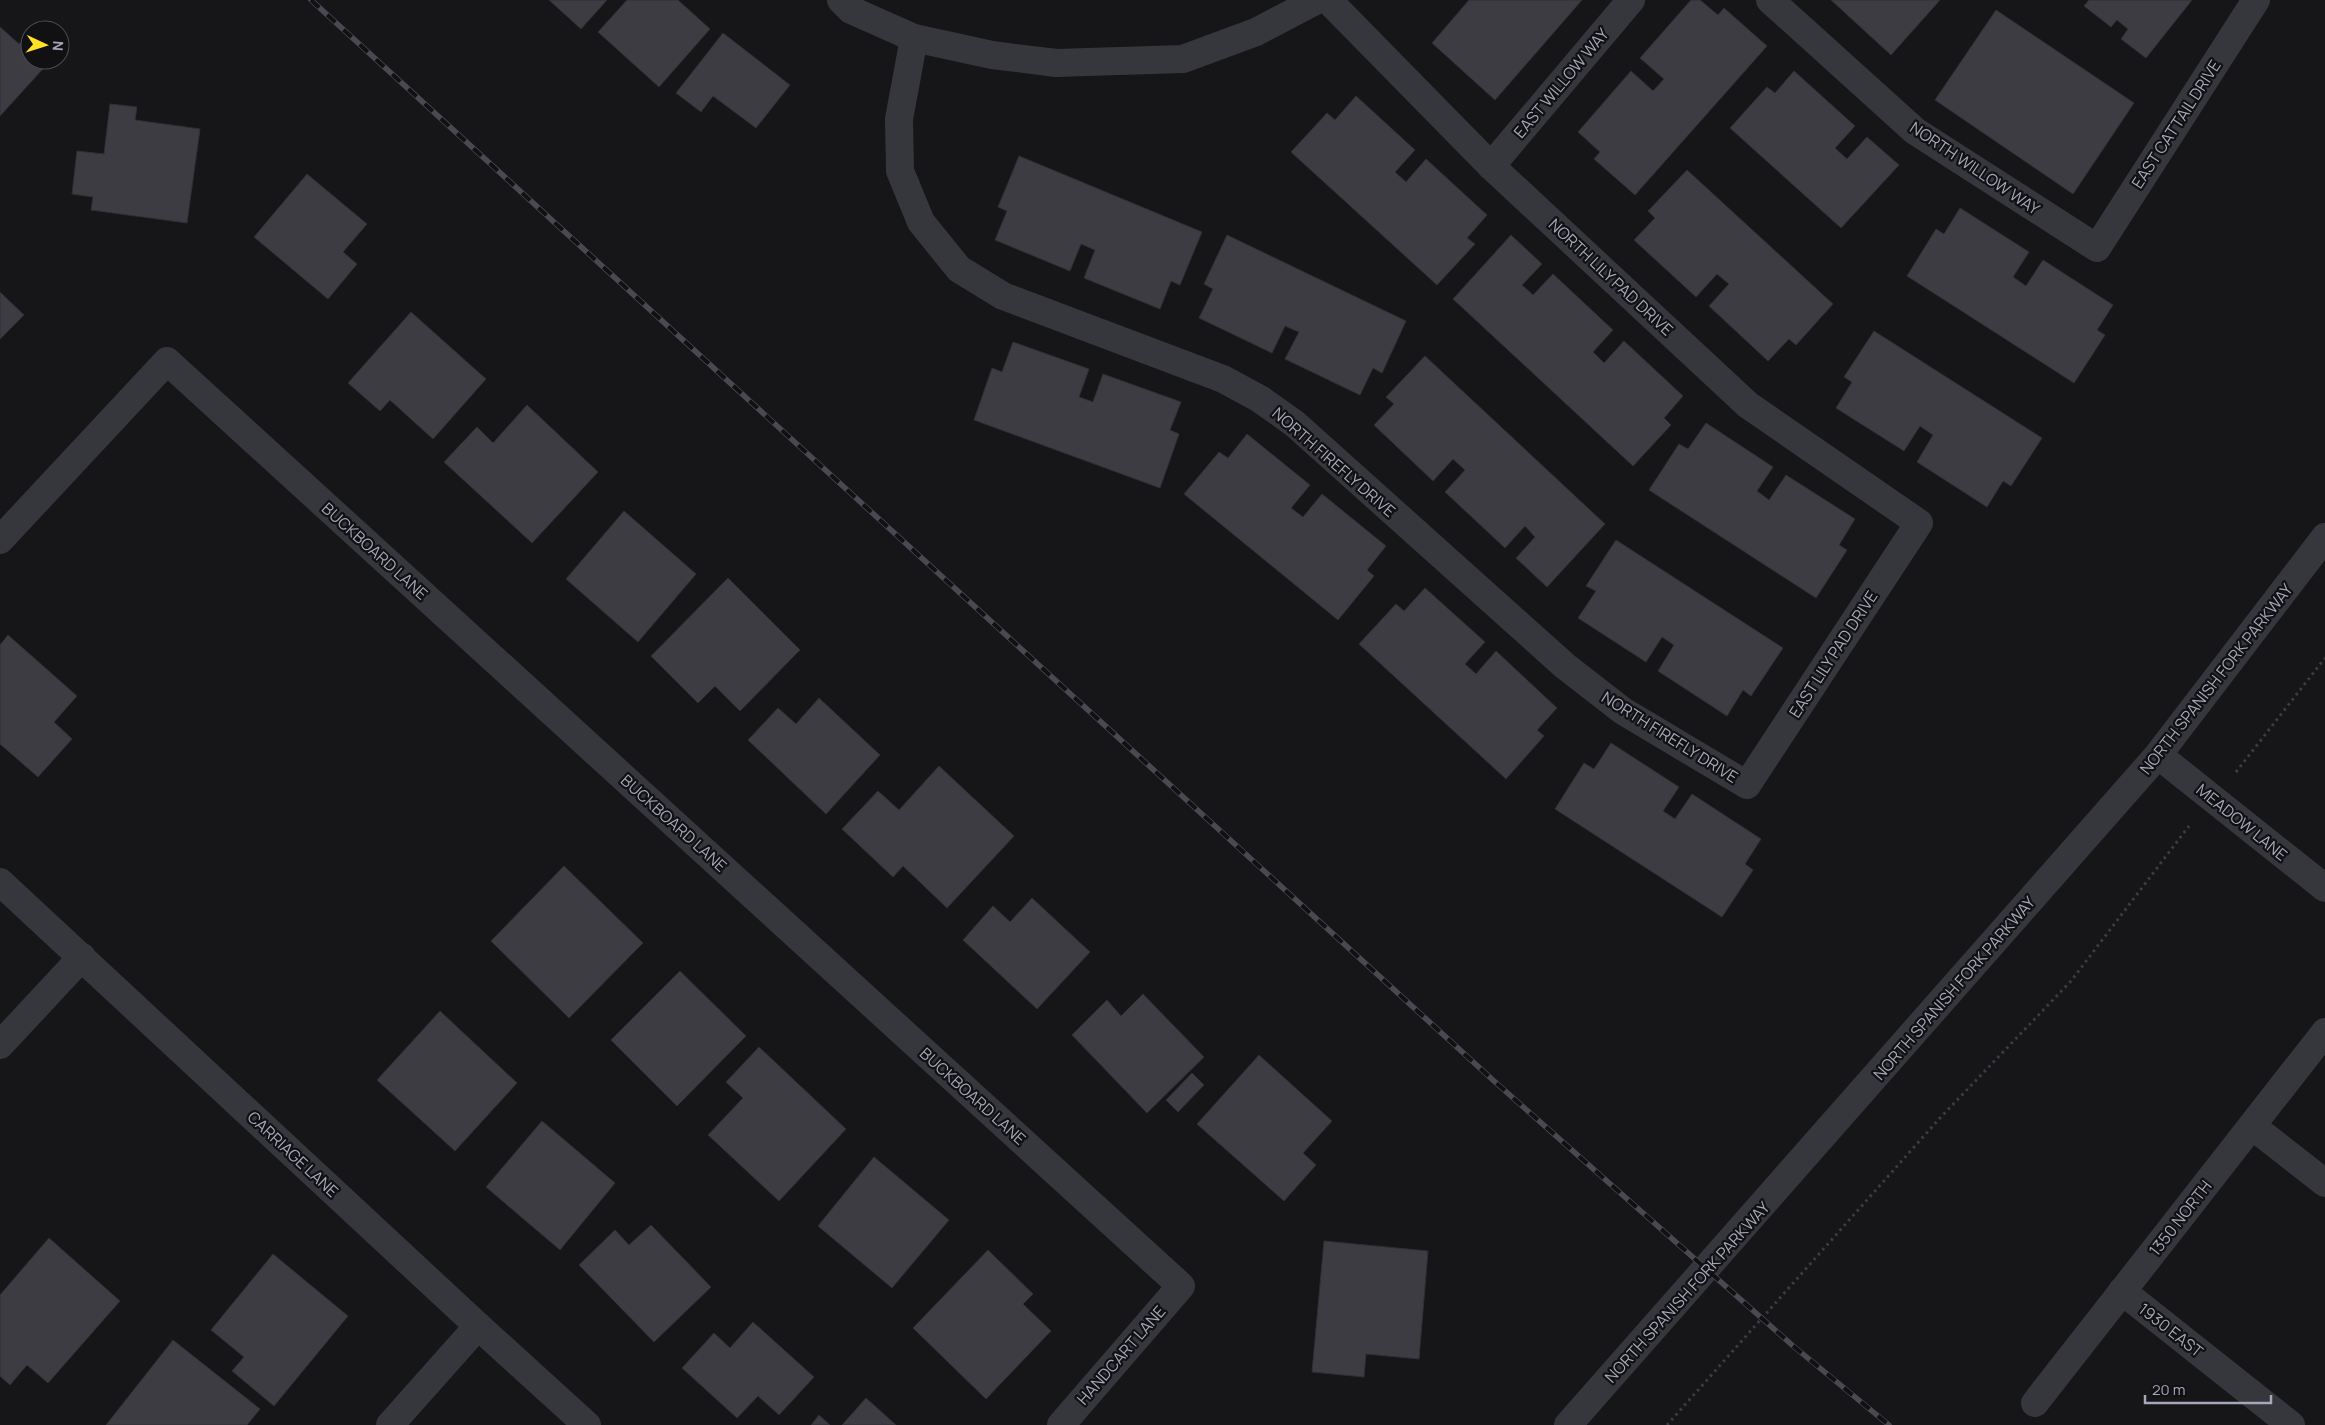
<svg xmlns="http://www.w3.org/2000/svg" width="2325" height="1425" viewBox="0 0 2325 1425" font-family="Manrope,sans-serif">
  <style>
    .building { fill: #3d3c43; stroke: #302f34 }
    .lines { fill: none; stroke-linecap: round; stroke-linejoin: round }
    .path { stroke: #3c3d44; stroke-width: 3; stroke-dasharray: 2.5 4; stroke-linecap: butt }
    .minor { stroke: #36363d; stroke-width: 28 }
    .rail-casing { stroke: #494952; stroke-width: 5.5 }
    .rail { stroke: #111013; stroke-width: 4; stroke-dasharray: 11; stroke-linecap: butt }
    .labels { text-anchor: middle; stroke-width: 4.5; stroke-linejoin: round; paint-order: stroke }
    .street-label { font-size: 16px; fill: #a6a8b9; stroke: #111013 }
  </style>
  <rect width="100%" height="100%" fill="#161518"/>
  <!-- building -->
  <g class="building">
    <path d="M549,0H607L581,29Z"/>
    <path d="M627,0H678L710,29L659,87L598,32Z"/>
    <path d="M1469,0H1582L1495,100L1432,43Z"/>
    <path d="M1691,0H1700L1718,15L1724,8L1767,46L1635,195L1594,159L1600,152L1578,132L1631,71L1653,91L1664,79L1640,58Z"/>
    <path d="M1831,0H1940L1891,55Z"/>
    <path d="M2089,0H2192L2146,58L2121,39L2128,29L2117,20L2111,27L2084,6Z"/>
    <path d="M1996,10L2134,103L2073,194L1935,100Z"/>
    <path d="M0,27L19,44L30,31V60H51L0,116Z"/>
    <path d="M723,33L790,85L756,128L713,96L701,112L676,93Z"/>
    <path d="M1794,71L1855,126L1835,148L1847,159L1867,137L1899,165L1841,228L1730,128L1767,87L1775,93Z"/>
    <path d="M1356,96L1415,150L1395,172L1406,182L1426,159L1487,215L1467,238L1475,244L1437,285L1291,152L1327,113L1335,120Z"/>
    <path d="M110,104L137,107L135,120L200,129L187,223L91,210L93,197L72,194L77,151L104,154Z"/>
    <path d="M1019,156L1202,232L1180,285L1171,281L1160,309L1084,278L1095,250L1081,244L1070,271L995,240L1007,211L998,207Z"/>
    <path d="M1687,170L1833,304L1796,345L1789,339L1768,361L1709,306L1729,284L1717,274L1696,297L1634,240L1655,218L1648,211Z"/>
    <path d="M307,174L367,224L343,252L357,264L328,299L254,237Z"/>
    <path d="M1960,208L2029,252L2013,277L2026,286L2043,260L2113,305L2097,330L2105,335L2074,383L1907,276L1936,229L1944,234Z"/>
    <path d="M1227,235L1406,321L1382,373L1373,368L1360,395L1285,359L1299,332L1285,326L1272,353L1199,318L1213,289L1204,284Z"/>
    <path d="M1511,235L1542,264L1522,285L1533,295L1553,274L1613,330L1593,352L1604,363L1624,341L1683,396L1664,418L1671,425L1633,466L1453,299Z"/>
    <path d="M0,292L24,315L0,339Z"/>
    <path d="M411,312L486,379L433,439L390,400L380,411L348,383Z"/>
    <path d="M1874,331L2042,438L2011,486L2003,481L1987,507L1917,462L1933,435L1920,426L1904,451L1836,408L1852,382L1844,377Z"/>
    <path d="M1013,342L1089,369L1079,397L1093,402L1103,374L1181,402L1170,430L1179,434L1160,488L974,420L992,368L1002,372Z"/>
    <path d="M1425,356L1605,524L1547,587L1516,558L1535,537L1525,526L1505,548L1445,492L1465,470L1453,459L1433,481L1374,425L1394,404L1386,397Z"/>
    <path d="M527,405L598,472L532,543L444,462L477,427L493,443Z"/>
    <path d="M1706,423L1773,467L1757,491L1769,500L1786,475L1855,519L1839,545L1847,550L1816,598L1649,490L1679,444L1688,449Z"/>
    <path d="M1247,434L1310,485L1291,508L1303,517L1322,494L1386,546L1367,570L1374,576L1338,620L1184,494L1219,452L1228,458Z"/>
    <path d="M624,511L696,574L638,642L566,579Z"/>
    <path d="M1616,540L1783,648L1751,696L1743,690L1727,716L1658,671L1674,645L1662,637L1646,662L1578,618L1596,591L1586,586Z"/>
    <path d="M728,578L800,650L740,711L715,686L698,703L651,656Z"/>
    <path d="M1425,588L1485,642L1465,664L1476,674L1496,651L1557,708L1537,730L1544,736L1506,779L1359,644L1396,604L1404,611Z"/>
    <path d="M8,635L77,696L54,722L72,739L38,777L0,744V645Z"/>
    <path d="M819,698L880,755L826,814L748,740L778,708L796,724Z"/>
    <path d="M1611,743L1679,787L1663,811L1675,819L1692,794L1761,839L1745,864L1753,870L1722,917L1555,809L1584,763L1594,769Z"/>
    <path d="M939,766L1014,836L947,908L903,866L893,877L842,829L878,791L899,810Z"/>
    <path d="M564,866L643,943L569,1018L491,941Z"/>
    <path d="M1032,898L1090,952L1037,1009L963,940L993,906L1010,922Z"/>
    <path d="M680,971L746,1036L677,1106L611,1040Z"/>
    <path d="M1143,994L1204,1057L1147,1113L1072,1035L1107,1000L1121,1016Z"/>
    <path d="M440,1011L517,1083L455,1151L377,1080Z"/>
    <path d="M759,1047L846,1129L779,1201L708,1135L743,1098L726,1082Z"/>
    <path d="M1259,1055L1332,1121L1303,1153L1316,1165L1284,1201L1197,1124Z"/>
    <path d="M1192,1073L1204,1085L1178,1112L1166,1100Z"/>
    <path d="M542,1121L615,1183L560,1250L486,1187Z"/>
    <path d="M874,1157L949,1220L892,1288L818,1226Z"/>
    <path d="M651,1225L711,1287L654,1342L579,1265L615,1230L629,1245Z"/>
    <path d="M49,1238L120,1301L48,1383L27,1365L10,1385L0,1376V1295Z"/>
    <path d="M1324,1241L1428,1251L1419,1359L1366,1354L1364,1377L1312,1372Z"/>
    <path d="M988,1250L1033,1294L1023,1304L1051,1331L986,1399L913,1328Z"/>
    <path d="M273,1254L348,1316L274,1406L232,1371L244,1357L211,1330Z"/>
    <path d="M753,1322L814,1377L779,1415L758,1396L737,1418L682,1368L714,1333L730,1348Z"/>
    <path d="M173,1340L260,1409L247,1425H106Z"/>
    <path d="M866,1398L896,1425H842Z"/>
    <path d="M819,1415L830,1425H811Z"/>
  </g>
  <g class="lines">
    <!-- path -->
    <g class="path">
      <path d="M2236,772L2325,658"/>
      <path d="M1667,1425L1939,1119L2071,981L2189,826"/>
    </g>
    <!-- minor -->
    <g class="minor">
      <path d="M841,0L851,10L914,38L992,55L1056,63L1183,59L1256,32L1317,0"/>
      <path d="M1770,0L1915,131L2097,248L2256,0"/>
      <path d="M914,38L899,119L900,171L921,222L959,269L1003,296L1223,379L1260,399L1295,424L1565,666L1623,711L1747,785L1919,523L1748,405L1491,166L1328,0"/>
      <path d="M1491,166L1631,0"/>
      <path d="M0,540L167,361L1181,1286L1061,1425"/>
      <path d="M2158,755L2325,888"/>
      <path d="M0,882L478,1326L587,1425"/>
      <path d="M0,1045L82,957"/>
      <path d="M2252,1126L2325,1183"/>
      <path d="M2122,1291L2291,1425"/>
      <path d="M2035,1403L2325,1032"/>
      <path d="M390,1425L478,1326"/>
      <path d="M1568,1425L2158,755L2325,537"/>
    </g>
    <defs>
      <path id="rail" d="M311,0L1494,1081L1792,1345L1889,1425"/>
    </defs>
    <!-- rail casing -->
    <use href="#rail" class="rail-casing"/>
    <!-- rail -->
    <use href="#rail" class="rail"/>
  </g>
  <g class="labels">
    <!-- street labels -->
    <g class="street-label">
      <text transform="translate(1561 83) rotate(-50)" y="6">EAST WILLOW WAY</text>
      <text transform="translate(2176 124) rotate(-57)" y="6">EAST CATTAIL DRIVE</text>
      <text transform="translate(1975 168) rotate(34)" y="6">NORTH WILLOW WAY</text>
      <text transform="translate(1611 277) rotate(43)" y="6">NORTH LILY PAD DRIVE</text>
      <text transform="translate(1334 462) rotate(41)" y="6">NORTH FIREFLY DRIVE</text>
      <text transform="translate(375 551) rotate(42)" y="6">BUCKBOARD LANE</text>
      <text transform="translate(1833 654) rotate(-57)" y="6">EAST LILY PAD DRIVE</text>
      <text transform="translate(2216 679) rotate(-52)" y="6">NORTH SPANISH FORK PARKWAY</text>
      <text transform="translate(1670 737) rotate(32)" y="6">NORTH FIREFLY DRIVE</text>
      <text transform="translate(2242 822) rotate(39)" y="6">MEADOW LANE</text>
      <text transform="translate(674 823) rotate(42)" y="6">BUCKBOARD LANE</text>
      <text transform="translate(1954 988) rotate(-49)" y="6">NORTH SPANISH FORK PARKWAY</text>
      <text transform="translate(973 1096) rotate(42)" y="6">BUCKBOARD LANE</text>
      <text transform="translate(293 1154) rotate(43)" y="6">CARRIAGE LANE</text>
      <text transform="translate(2180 1218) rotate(-52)" y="6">1350 NORTH</text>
      <text transform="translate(1687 1292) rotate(-48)" y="6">NORTH SPANISH FORK PARKWAY</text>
      <text transform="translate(2171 1330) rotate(38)" y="6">1930 EAST</text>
      <text transform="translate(1121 1355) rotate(-49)" y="6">HANDCART LANE</text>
    </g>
  </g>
  <!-- north arrow -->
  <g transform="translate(45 45) rotate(94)"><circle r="24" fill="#111013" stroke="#4d4d55"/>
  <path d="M0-4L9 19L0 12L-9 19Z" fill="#ffe126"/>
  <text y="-8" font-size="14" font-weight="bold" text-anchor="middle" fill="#a6a8b9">N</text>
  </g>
  <!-- scale -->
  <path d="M2145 1395v8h126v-8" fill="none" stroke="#a6a8b9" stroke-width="2.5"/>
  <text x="2152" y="1395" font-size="15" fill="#a6a8b9" stroke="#111013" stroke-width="4" paint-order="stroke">20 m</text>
</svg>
